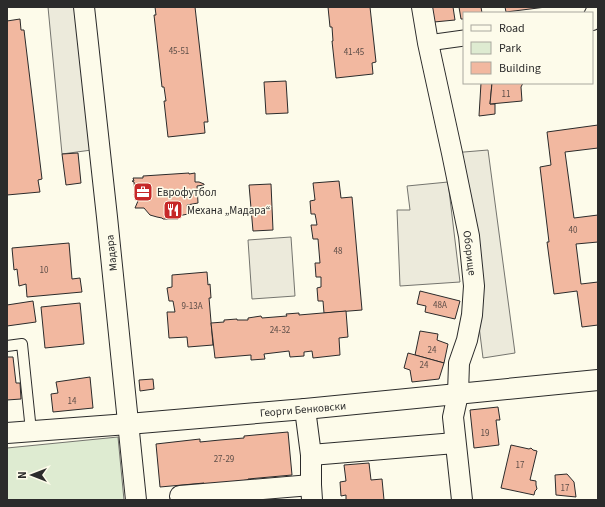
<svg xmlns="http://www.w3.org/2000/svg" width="605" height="507" viewBox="0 0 605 507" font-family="'Source Sans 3',sans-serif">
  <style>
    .green { fill: #deebd1; stroke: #74746e }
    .parking { fill: #eceadb; stroke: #74746e }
    .building { fill: #f2b8a0; stroke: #2b2b2b }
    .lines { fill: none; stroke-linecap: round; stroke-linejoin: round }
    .service-casing { stroke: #2b2b2b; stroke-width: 12 }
    .pedestrian-casing { stroke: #2b2b2b; stroke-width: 17 }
    .minor-casing { stroke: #2b2b2b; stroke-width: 22 }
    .service { stroke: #fdfbea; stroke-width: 10 }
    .pedestrian { stroke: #fdfbea; stroke-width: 15 }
    .minor { stroke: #fdfbea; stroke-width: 20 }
    .labels { text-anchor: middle; stroke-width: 3; stroke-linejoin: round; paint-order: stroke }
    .number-label { font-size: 9px; fill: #5d4e48 }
    .poi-label { font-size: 11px; fill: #2b2b2b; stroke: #fdfbea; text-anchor: start }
    .street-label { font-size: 11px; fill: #2b2b2b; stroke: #fdfbea }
  </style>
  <rect width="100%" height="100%" fill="#fdfbea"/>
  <!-- green -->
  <path class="green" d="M118,437L124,500H7V448Z"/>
  <!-- parking -->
  <g class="parking">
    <path d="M48,7H84L99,149L62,154Z"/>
    <path d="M488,150L515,353L483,358L474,286L452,153Z"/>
    <path d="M448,182L460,282L400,286L397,210H410L407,186Z"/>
    <path d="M291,237L295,296L252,299L248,240Z"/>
  </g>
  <!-- building -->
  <g class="building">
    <path d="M155,7H195L208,122H204L205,133L168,137L164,101H166L164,87H162L154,15H156Z"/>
    <path d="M328,7H370L376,62L372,63L373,74L336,78L332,41H333L332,27H330Z"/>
    <path d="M432,7H453L455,20L434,22Z"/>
    <path d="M459,7H481L482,13H464V19H461Z"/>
    <path d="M505,7H546L506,12Z"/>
    <path d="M20,19L21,30H24L42,179L38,180L40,192L7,195V21Z"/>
    <path d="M286,81L288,113L266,114L264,82Z"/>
    <path d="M481,83H492L490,104H495V114L479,116Z"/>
    <path d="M492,83H523L521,87L522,101L490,104Z"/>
    <path d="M598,125V148L565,152L574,218L598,215V242L576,244L581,284L598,282V325L582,327L577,291L554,294L547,242H549L540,167L551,165L547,132Z"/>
    <path d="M78,153L81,183L66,185L62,154Z"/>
    <path d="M189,173V174L195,173V182H199L204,184V185L197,186L198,203L187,205L188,214L178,216V219H163L162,218L157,217L150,215L144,208H135L138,201L134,194L135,193L134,182L132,181H134L133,178H143V176Z"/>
    <path d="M339,181L341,198L352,197L362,310L324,313L323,301H318L317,288L321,287V277H316L315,263H320L318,239H313L311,225H317L316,219L315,214H311L310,201L315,200L313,183Z"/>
    <path d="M271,184L273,230L253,231L249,185Z"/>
    <path d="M69,243L72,279L80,278L82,292L27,297L26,284L19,286L17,269L14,270L12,248Z"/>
    <path d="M207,272L208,285L210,284L211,298H209L213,345L188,347L187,337L169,338L167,312H175L173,301H169L167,288L172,287V275Z"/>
    <path d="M420,291L460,301L455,319L425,312L426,306L417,304Z"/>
    <path d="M33,301L36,322L7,326V305Z"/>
    <path d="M80,303L84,344L45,348L41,307Z"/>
    <path d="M346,311L348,337L339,338L340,355L313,358L312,351L304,352V356L290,357L289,351L264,354L265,359L251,360V355L215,358L211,323L224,322V320L237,319V320H248V318L261,316L262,318L287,316L286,314L299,313V315Z"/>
    <path d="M420,331L438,334L437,340L448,344L444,363L415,355Z"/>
    <path d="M408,353L444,363L439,379L412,382L410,370L404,368Z"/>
    <path d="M7,357H13L16,383H20L21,399L7,400Z"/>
    <path d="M90,377L93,408L53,412L51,394L58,393L56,382Z"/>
    <path d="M153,379L154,389L140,391L139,380Z"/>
    <path d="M498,407L500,420H496L499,445L474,448L470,410Z"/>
    <path d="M288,432L292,475L248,479V480L204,485V483L160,487L156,444L200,439V442L220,440L244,438V436Z"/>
    <path d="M511,445L529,449L531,448L533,450L537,451L530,480L536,481V485L537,489L535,491L534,495L501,488Z"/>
    <path d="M369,463L371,480L382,479L384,500H346V495L341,496L340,482L346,481L344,465Z"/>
    <path d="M567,474L574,482L576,497L556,495L555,475Z"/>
  </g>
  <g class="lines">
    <defs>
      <path id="service" d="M7,346L22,344L31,431"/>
      <path id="pedestrian" d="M428,43L464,38"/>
      <g id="minor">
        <path d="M84,7L107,217L136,500"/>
        <path d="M422,7L428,43L452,153L469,236L474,286L472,315L467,340L459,363L458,394L453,417L462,500"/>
        <path d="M592,20L598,8"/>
        <path d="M305,409L311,455V485L312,500"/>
        <path d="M7,433L128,424L305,409L598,380"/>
        <path d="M311,455L455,443"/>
        <path d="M180,496L311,485"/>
      </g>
    </defs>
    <!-- service casing -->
    <use href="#service" class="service-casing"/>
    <!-- pedestrian casing -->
    <use href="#pedestrian" class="pedestrian-casing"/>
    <!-- minor casing -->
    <use href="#minor" class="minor-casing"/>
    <!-- service -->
    <use href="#service" class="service"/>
    <!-- pedestrian -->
    <use href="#pedestrian" class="pedestrian"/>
    <!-- minor -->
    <use href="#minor" class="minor"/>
  </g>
  <!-- icons -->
  <defs>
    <symbol id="office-square" viewBox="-11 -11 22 22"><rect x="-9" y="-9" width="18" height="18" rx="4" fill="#c62828" stroke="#fdfbea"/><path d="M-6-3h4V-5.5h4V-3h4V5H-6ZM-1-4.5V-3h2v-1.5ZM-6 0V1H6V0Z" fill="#fff"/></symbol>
    <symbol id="restaurant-square" viewBox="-11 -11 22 22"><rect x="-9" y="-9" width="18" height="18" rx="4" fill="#c62828" stroke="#fdfbea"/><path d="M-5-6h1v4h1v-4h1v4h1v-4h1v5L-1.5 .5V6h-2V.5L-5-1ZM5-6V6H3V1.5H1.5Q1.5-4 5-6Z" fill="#fff"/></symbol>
  </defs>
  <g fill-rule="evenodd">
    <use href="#office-square" x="132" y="181" width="22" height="22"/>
    <use href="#restaurant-square" x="162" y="199" width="22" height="22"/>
  </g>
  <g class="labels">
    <!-- number labels -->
    <g class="number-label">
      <text x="179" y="54">45-51</text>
      <text x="354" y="55">41-45</text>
      <text x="506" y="97">11</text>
      <text x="573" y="233">40</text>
      <text x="338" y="254">48</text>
      <text x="44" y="273">10</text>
      <text x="440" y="308">48А</text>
      <text x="192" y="309">9-13А</text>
      <text x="280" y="333">24-32</text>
      <text x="432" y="353">24</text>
      <text x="424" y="368">24</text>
      <text x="72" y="404">14</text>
      <text x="485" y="436">19</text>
      <text x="224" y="462">27-29</text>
      <text x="520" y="468">17</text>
      <text x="565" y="491">17</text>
    </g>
    <!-- poi labels -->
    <g class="poi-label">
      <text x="157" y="196">Еврофутбол</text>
      <text x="187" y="214">Механа „Мадара“</text>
    </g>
    <!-- street labels -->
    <g class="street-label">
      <text transform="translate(111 253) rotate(-96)" y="4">Мадара</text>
      <text transform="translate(470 253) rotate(83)" y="4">Оборище</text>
      <text transform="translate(303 409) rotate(-5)" y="4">Георги Бенковски</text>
    </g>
  </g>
  <!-- border -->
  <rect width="605" height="507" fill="none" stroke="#2b2b2b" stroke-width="16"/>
  <!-- legend -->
  <rect x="463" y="12" width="130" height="72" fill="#fdfbea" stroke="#a9a89e"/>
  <rect x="471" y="25" width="20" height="6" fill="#fdfbea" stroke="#a9a89e"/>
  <text x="499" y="32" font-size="12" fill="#2b2b2b">Road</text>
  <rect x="471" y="42" width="20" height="12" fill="#deebd1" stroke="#a9a89e"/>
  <text x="499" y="52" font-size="12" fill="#2b2b2b">Park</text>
  <rect x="471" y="62" width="20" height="12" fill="#f2b8a0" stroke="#a9a89e"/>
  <text x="499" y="72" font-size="12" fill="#2b2b2b">Building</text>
  <!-- north arrow -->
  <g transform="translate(32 475) rotate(270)" stroke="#fdfbea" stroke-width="3" paint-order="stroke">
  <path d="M0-3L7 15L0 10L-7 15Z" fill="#2b2b2b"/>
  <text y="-6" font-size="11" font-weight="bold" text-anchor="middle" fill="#2b2b2b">N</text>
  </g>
</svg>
